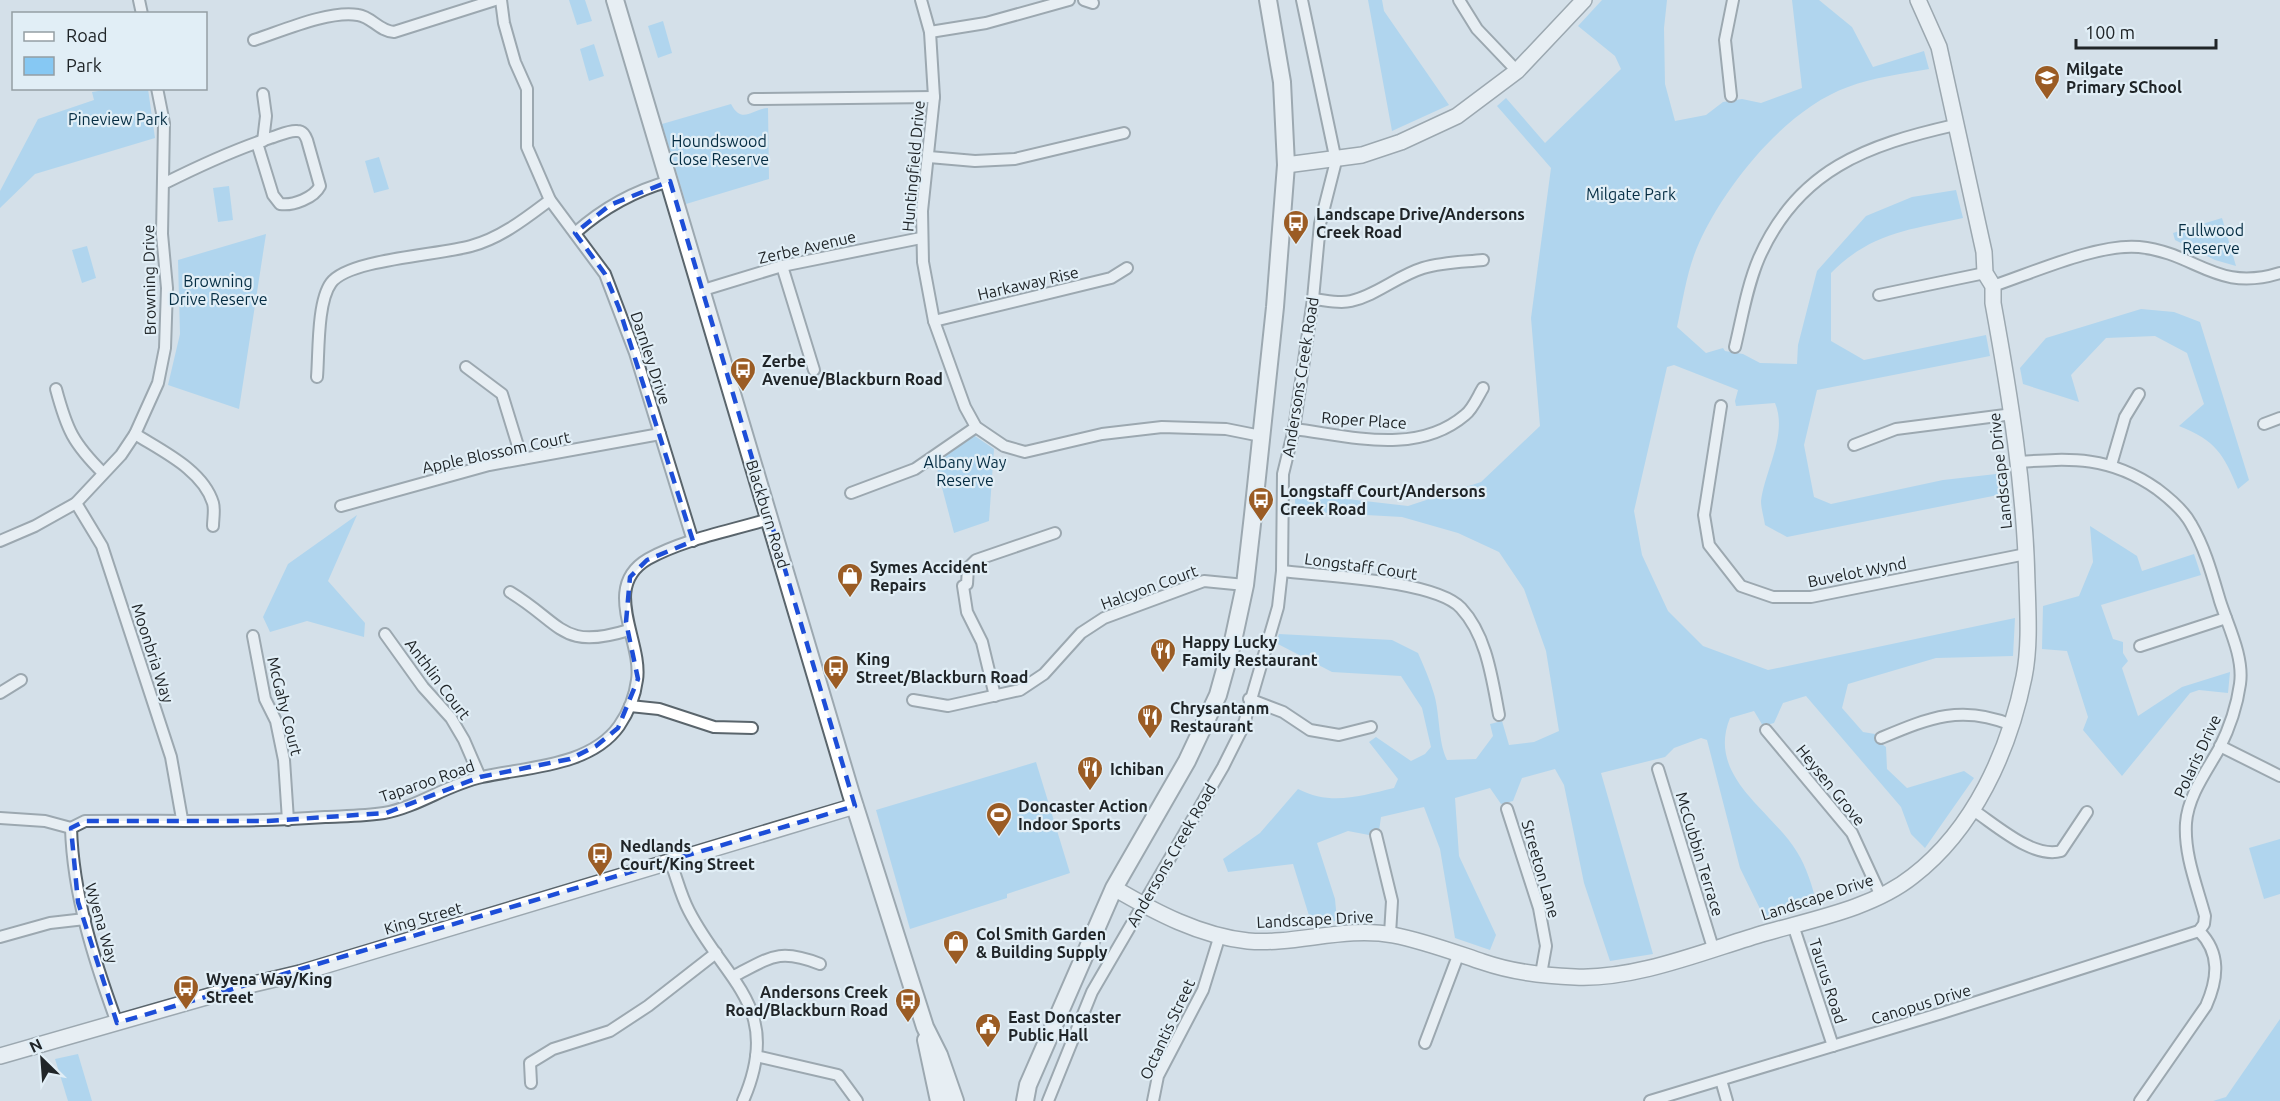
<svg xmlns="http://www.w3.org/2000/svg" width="2280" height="1101" viewBox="0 0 2280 1101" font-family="Ubuntu,sans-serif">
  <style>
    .park { fill: #86c8f3 }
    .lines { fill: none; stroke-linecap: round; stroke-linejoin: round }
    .street-casing { stroke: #5a656c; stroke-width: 14 }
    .secondary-casing { stroke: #5a656c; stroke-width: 18 }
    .primary-casing { stroke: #5a656c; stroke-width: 20 }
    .street { stroke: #fff; stroke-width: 10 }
    .secondary { stroke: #fff; stroke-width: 15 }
    .primary { stroke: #fff; stroke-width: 16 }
    .marked { fill: none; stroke: #1d4ed8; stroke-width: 4.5; stroke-dasharray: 12 8; stroke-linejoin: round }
    .labels { text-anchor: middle; stroke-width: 4.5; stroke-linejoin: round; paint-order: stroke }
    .poi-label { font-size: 16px; font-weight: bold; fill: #202528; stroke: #e1eef6; text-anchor: start }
    .park-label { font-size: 16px; fill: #052d43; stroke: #e1eef6 }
    .street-label { font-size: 16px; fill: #202528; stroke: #e1eef6 }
  </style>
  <rect width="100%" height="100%" fill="#d4e0e9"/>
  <!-- park -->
  <g class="park">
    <path d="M569,0H585L592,21L577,25Z"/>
    <path d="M1368,0H1382L1384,11L1449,105L1392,131Z"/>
    <path d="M1602,0H1667L1664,28L1665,84L1675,121L1706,115L1723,102L1742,99L1761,103L1802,88L1792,0H1819L1852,27L1873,67L1924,51L1929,69C1902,74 1874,77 1848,87C1786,109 1725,185 1699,243C1687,269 1683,300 1677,327L1706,353L1723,348L1725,351L1743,354L1760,363L1797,364L1798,345L1817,271L1866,216L1912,197L1956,190L1963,218C1909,230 1872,232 1831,273V341L1864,360L1986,335L1990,356L1817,390L1804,445L1814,497L1831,504L1943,480L2005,473L2008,493L1787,537L1765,525C1764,518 1761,508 1761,501C1765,470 1788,434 1775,403L1736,406L1735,401L1738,390L1674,365L1667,367L1634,511L1642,555L1668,611L1703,646L1768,670L2015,618L2013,656L1936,658L1848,684L1842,708L1863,732L1875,734L1879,742L1886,747L1887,769L1907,788L1964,771L1974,778L1925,848L1911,834L1901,807L1806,696L1783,703L1774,723L1763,726L1754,711L1730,718C1706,777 1772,810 1797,852C1807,868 1812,886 1817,904L1765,919L1740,868L1707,740L1701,738L1674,748L1665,757L1601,773L1653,954L1610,961L1584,883L1564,785L1555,769L1522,778L1513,801L1501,804L1490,788L1455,798L1459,856L1496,935L1490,950L1455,938L1440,849L1424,807L1381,817L1379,831L1369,835L1348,831L1317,843L1335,899L1337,921L1311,922L1293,864L1228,872L1223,859L1260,833L1298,789C1331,806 1360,796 1394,788L1398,779L1369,742L1376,737L1411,761L1425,754L1431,747L1422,708L1401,676L1332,672L1276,643L1279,634L1392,640L1418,653C1424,667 1430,680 1434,694C1440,714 1438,742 1447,760L1476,759L1493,736L1490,724L1502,721L1509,745L1534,742L1559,731L1546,651L1524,589L1499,552L1458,533L1402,517L1295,511V493L1408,506L1481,482L1540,426L1531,318L1551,168L1497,106L1506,98L1545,143L1621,69L1615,56L1578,26Z"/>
    <path d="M663,21L672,53L658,58L648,26Z"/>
    <path d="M594,44L604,76L589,81L580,49Z"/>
    <path d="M110,89H148L155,138L35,174L0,208V191L38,119L94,100L92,92Z"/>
    <path d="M731,104C742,125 752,109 768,108L769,179L686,204L662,124Z"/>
    <path d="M379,157L389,189L374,193L365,161Z"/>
    <path d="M229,186L233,220L218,222L213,188Z"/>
    <path d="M2222,218L2236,266L2215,260L2175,240L2173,233Z"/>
    <path d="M266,234L239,409L168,385L180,334L178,260Z"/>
    <path d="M87,246L96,278L82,283L72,250Z"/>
    <path d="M2141,309L2174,312L2200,322L2249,480L2238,489C2223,453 2216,441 2179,426L2204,404L2187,353L2155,336L2106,338L2071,375L2079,402L2023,384L2020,368L2046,338Z"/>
    <path d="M972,434L994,449L989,521L954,533L935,461Z"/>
    <path d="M357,515L328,581L365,623L364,637L307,621L270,632L263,617L288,564Z"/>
    <path d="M2090,526L2137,556L2142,571L2194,554L2201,575L2101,605L2113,639L2123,642V653L2128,661L2122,668L2138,716L2182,687L2230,672L2228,693L2199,690L2190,693L2122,776L2083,730L2088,717L2067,651L2042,649L2043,606L2079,596L2093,562Z"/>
    <path d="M1036,762L1070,873L1007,894V898L910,929L876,810Z"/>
    <path d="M2280,839V894L2264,899L2249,848Z"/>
    <path d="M2280,1019V1101H2213L2226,1097Z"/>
    <path d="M78,1054L92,1101H68L55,1059Z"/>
  </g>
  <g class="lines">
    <defs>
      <g id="street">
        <path d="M139,0L142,14"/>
        <path d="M501,0L504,23L515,62L527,89V147L550,200L605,274L635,353L693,541"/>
        <path d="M921,0L930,32L934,97L922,211L923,262L934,321L965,407L976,427L1004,446L1025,452L1102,434L1162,427L1226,429L1261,436"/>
        <path d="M1084,0L1093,3"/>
        <path d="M1459,0L1477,29L1517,71"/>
        <path d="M930,32L986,23L1069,0"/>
        <path d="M254,40C282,31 329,10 358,15C372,17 379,31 394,32L495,0"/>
        <path d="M263,94L266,116L263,141"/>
        <path d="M1731,96L1725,40L1733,0"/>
        <path d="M754,99L934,97"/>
        <path d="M929,157L975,161L1015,159L1124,133"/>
        <path d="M165,183C199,166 233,150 270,138C278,136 289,130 297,131C303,131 305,135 307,140L320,186C314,198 293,206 280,204L273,195L257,143"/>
        <path d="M575,233C603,208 633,191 670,181"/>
        <path d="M782,266L814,370"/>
        <path d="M1993,286C2032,273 2099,243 2139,247C2197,253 2216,293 2280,273"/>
        <path d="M700,291L782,266L921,238"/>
        <path d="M1879,295L1985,273"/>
        <path d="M1313,299C1325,300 1339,304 1351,301C1377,295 1397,276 1423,268C1443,262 1463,262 1483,260"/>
        <path d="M934,321L1111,278L1127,268"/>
        <path d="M1735,347C1742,318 1747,286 1759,258C1798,169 1867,145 1955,125"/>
        <path d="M466,367L502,394L522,459"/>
        <path d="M317,377C319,353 317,302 331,283C348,259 440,255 471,246C501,238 526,218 550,200"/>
        <path d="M56,389C67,430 73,443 103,473"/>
        <path d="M1721,406L1704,515L1709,545L1741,586L1773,597H1811L2026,554"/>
        <path d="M2264,424L2280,418"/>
        <path d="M1294,429C1350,436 1417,456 1465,415C1473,409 1478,396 1483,388"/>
        <path d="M135,434C162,451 203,470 213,503C215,510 213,519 213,526"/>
        <path d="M1854,445L1896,429L2013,414"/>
        <path d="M2018,462C2072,458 2110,456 2157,489C2169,498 2184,511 2191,524C2205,548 2212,574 2220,601C2228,626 2244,657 2240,684C2237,706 2229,729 2219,749C2206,772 2188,796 2186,823C2184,855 2197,886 2205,916L2204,924L2199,931C2221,953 2218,979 2206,1006L2140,1101"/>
        <path d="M2111,465L2125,417L2139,394"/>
        <path d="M851,493L915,469L976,427"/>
        <path d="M76,503L102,546L171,757L182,819"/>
        <path d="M341,506L489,465L660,434"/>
        <path d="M0,541L35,526L76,503L121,455L135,434L158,383L165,348L167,288L162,234L164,123L157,88"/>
        <path d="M1282,571C1322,576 1435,580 1461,608C1487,636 1492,679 1499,715"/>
        <path d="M510,592C563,624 561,651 629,630"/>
        <path d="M385,634L423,687L451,718L464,740L480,777"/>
        <path d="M253,636L265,699L276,721L284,760L288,820"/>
        <path d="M2140,646L2226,618"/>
        <path d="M0,693L21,680"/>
        <path d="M995,696L982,642L967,612L963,586L967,584L968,568L976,560L1055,533"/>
        <path d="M1249,699L1283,712L1310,730L1339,735L1371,727"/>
        <path d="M913,700L948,706L1020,690L1044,674L1081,633L1104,618L1204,581L1245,585"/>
        <path d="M630,706L659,709L714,727L752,728"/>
        <path d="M1766,730L1852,833L1881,896"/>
        <path d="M1881,738C1929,718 1961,704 2012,725"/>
        <path d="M2220,746L2280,776"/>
        <path d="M1658,769L1713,948"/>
        <path d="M1507,809L1539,908L1546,946L1541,974"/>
        <path d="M1973,810C1996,825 2033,859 2061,851L2087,812"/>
        <path d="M0,818L45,821L71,828"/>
        <path d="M71,828L85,821C165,820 245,823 325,817C345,816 365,816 384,813C418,807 448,784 482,777C525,767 590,767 619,726C628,713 635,696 637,680C643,641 600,587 648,559C684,539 730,531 769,519"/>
        <path d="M71,828C73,895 94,960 117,1023"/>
        <path d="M1376,835L1392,901L1390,934"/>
        <path d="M671,863C677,879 681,896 689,911C726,983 784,1007 743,1101"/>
        <path d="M1793,925L1833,1046"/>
        <path d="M0,937L50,923L85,919"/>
        <path d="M734,976C771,957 779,948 820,964"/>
        <path d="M1425,1043L1459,953"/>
        <path d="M756,1056L838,1075L857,1101"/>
        <path d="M1721,1080L1727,1101"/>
        <path d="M531,1083L530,1063L553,1049L610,1031L648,1006L716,953"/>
        <path d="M1048,1101L1092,992L1223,767L1243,727L1278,607L1282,571L1283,474L1294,429L1313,299L1320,224L1336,161L1302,0"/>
        <path d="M1153,1101L1158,1076L1203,990L1220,935"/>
        <path d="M1650,1101L1942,1013L2199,931"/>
      </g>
      <g id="secondary">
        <path d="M1286,165L1362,155L1401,142L1457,116L1517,71L1584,0"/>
        <path d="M1114,888C1155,912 1200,936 1248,941C1296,945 1345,926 1393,935C1424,941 1453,952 1483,962C1512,972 1545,976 1575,977C1636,980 1707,950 1765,933C1814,919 1873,908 1913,876C1974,829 2009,751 2024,677C2030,647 2028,614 2027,583C2025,489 2010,396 1993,303V286L1985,273L1984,252L1939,47L1918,0"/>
        <path d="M0,1056L241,987L300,973L855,806"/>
      </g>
      <g id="primary">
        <path d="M615,0L851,794L925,1027L939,1055L955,1101"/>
        <path d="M926,1040L939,1101"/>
        <path d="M1025,1101L1028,1085L1114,888L1187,761L1218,695L1233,641L1245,585L1253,515L1275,307L1286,165L1282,82L1268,0"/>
      </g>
    </defs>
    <!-- street casing -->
    <use href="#street" class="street-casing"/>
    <!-- secondary casing -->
    <use href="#secondary" class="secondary-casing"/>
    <!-- primary casing -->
    <use href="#primary" class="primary-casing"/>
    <!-- street -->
    <use href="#street" class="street"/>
    <!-- secondary -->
    <use href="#secondary" class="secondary"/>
    <!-- primary -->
    <use href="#primary" class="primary"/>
  </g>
  <!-- marked area -->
  <path d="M0 0H2280V1101H0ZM670,181L855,806L117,1023L78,902L71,828L85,821H268L386,813L480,777L570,759L596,746L618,728L638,679L626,622L630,577L647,560L693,541L619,308L605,274L575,233L610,205Z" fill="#d4e0e9" fill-opacity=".55" fill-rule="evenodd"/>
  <path class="marked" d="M670,181L855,806L117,1023L78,902L71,828L85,821H268L386,813L480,777L570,759L596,746L618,728L638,679L626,622L630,577L647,560L693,541L619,308L605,274L575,233L610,205Z"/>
  <!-- icons -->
  <defs>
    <symbol id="school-pin" viewBox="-11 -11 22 30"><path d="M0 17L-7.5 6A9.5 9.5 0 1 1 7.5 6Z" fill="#9b5c24" stroke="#e1eef6"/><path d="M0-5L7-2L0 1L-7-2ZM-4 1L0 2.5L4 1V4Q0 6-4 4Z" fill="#fff"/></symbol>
    <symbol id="bus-pin" viewBox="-11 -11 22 30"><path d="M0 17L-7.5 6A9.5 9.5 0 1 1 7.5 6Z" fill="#9b5c24" stroke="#e1eef6"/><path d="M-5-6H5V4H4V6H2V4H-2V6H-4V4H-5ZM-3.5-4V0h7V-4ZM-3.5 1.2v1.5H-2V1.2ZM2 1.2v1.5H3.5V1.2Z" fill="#fff"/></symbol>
    <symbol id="shop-pin" viewBox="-11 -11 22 30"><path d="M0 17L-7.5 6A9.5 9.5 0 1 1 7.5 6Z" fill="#9b5c24" stroke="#e1eef6"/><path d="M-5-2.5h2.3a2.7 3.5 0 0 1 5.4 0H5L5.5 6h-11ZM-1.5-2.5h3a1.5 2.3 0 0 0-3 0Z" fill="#fff"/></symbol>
    <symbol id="restaurant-pin" viewBox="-11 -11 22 30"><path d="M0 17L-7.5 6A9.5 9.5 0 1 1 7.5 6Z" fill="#9b5c24" stroke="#e1eef6"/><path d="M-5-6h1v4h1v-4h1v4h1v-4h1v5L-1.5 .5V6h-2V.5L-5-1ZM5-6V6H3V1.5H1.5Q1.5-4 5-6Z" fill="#fff"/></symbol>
    <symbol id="stadium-pin" viewBox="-11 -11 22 30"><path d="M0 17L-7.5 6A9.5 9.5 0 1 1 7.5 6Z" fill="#9b5c24" stroke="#e1eef6"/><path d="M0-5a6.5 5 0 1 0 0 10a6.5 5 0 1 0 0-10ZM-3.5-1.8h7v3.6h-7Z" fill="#fff"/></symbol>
    <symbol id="civic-pin" viewBox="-11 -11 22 30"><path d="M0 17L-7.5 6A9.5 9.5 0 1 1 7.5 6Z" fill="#9b5c24" stroke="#e1eef6"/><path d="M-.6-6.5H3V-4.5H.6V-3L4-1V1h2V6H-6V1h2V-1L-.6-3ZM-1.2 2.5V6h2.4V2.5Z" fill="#fff"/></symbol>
  </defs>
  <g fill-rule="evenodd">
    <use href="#school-pin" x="2032" y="63" width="30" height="40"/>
    <use href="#bus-pin" x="1281" y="208" width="30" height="40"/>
    <use href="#bus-pin" x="728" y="355" width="30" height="40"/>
    <use href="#bus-pin" x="1246" y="485" width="30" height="40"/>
    <use href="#shop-pin" x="835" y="561" width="30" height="40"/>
    <use href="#restaurant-pin" x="1148" y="636" width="30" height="40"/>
    <use href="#bus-pin" x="821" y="653" width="30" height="40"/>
    <use href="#restaurant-pin" x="1135" y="702" width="30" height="40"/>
    <use href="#restaurant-pin" x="1075" y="754" width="30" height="40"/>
    <use href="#stadium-pin" x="984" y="800" width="30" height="40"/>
    <use href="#bus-pin" x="585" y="840" width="30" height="40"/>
    <use href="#shop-pin" x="941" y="928" width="30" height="40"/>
    <use href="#bus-pin" x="171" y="973" width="30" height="40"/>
    <use href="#bus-pin" x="893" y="986" width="30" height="40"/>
    <use href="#civic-pin" x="973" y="1011" width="30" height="40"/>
  </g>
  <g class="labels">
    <!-- poi labels -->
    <g class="poi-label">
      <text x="2066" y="75">Milgate<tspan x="2066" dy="18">Primary SChool</tspan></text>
      <text x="1316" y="220">Landscape Drive/Andersons<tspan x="1316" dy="18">Creek Road</tspan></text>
      <text x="762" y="367">Zerbe<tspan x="762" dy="18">Avenue/Blackburn Road</tspan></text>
      <text x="1280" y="497">Longstaff Court/Andersons<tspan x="1280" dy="18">Creek Road</tspan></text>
      <text x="870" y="573">Symes Accident<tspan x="870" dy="18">Repairs</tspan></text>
      <text x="1182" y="648">Happy Lucky<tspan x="1182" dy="18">Family Restaurant</tspan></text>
      <text x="856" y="665">King<tspan x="856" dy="18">Street/Blackburn Road</tspan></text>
      <text x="1170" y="714">Chrysantanm<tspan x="1170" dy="18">Restaurant</tspan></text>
      <text x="1110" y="775">Ichiban</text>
      <text x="1018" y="812">Doncaster Action<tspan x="1018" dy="18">Indoor Sports</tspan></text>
      <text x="620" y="852">Nedlands<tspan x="620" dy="18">Court/King Street</tspan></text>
      <text x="976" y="940">Col Smith Garden<tspan x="976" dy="18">&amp; Building Supply</tspan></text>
      <text x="206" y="985">Wyena Way/King<tspan x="206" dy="18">Street</tspan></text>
      <text x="888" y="998" text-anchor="end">Andersons Creek<tspan x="888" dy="18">Road/Blackburn Road</tspan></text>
      <text x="1008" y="1023">East Doncaster<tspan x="1008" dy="18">Public Hall</tspan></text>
    </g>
    <!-- park labels -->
    <g class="park-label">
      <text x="118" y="125">Pineview Park</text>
      <text x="719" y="147">Houndswood<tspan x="719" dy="18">Close Reserve</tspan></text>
      <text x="1631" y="200">Milgate Park</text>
      <text x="2211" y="236">Fullwood<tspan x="2211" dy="18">Reserve</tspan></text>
      <text x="218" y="287">Browning<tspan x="218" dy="18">Drive Reserve</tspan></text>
      <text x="965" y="468">Albany Way<tspan x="965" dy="18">Reserve</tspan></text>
    </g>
    <!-- street labels -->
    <g class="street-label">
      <text transform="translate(913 166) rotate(-85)" y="6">Huntingfield Drive</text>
      <text transform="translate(807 247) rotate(-13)" y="6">Zerbe Avenue</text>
      <text transform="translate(149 280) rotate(-91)" y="6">Browning Drive</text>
      <text transform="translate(1028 283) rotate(-13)" y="6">Harkaway Rise</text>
      <text transform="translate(651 358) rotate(72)" y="6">Darnley Drive</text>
      <text transform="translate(1300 377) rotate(-81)" y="6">Andersons Creek Road</text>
      <text transform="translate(1364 420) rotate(4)" y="6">Roper Place</text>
      <text transform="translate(496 452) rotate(-12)" y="6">Apple Blossom Court</text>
      <text transform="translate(2000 471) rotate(-96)" y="6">Landscape Drive</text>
      <text transform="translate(768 514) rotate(73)" y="6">Blackburn Road</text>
      <text transform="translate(1361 566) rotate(8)" y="6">Longstaff Court</text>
      <text transform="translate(1857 572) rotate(-11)" y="6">Buvelot Wynd</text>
      <text transform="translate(1149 587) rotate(-20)" y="6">Halcyon Court</text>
      <text transform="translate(153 653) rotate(72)" y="6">Moonbria Way</text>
      <text transform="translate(438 679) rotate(53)" y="6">Anthlin Court</text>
      <text transform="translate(285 706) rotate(76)" y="6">McGahy Court</text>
      <text transform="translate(2197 756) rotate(-65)" y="6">Polaris Drive</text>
      <text transform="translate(427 781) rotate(-19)" y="6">Taparoo Road</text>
      <text transform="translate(1831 785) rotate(51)" y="6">Heysen Grove</text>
      <text transform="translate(1700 854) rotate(73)" y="6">McCubbin Terrace</text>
      <text transform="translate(1171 855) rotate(-60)" y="6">Andersons Creek Road</text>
      <text transform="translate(1541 869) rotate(74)" y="6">Streeton Lane</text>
      <text transform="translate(1817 897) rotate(-18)" y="6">Landscape Drive</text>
      <text transform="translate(423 918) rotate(-16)" y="6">King Street</text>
      <text transform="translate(1315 919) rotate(-3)" y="6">Landscape Drive</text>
      <text transform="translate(102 923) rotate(74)" y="6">Wyena Way</text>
      <text transform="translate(1828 981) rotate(72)" y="6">Taurus Road</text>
      <text transform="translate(1921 1004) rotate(-17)" y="6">Canopus Drive</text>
      <text transform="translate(1167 1029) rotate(-65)" y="6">Octantis Street</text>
    </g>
  </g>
  <!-- legend -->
  <rect x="12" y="12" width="195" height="78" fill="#e1eef6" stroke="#949ea4" stroke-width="1.5"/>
  <rect x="24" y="32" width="30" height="9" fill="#ffffff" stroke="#949ea4" stroke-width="1.5"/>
  <text x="66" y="42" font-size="18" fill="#202528">Road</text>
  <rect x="24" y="57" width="30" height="18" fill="#86c8f3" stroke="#949ea4" stroke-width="1.5"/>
  <text x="66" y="72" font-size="18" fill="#202528">Park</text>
  <!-- north arrow -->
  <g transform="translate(42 1059) rotate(335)" stroke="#e1eef6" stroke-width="4.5" paint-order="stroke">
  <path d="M0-4.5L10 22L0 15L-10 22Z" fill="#202528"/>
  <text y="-9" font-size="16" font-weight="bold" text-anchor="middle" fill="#202528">N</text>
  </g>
  <!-- scale -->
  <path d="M2076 39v9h140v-9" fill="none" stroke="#202528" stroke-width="3"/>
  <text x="2085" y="39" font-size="18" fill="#202528" stroke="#e1eef6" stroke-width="4.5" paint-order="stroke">100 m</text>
</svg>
